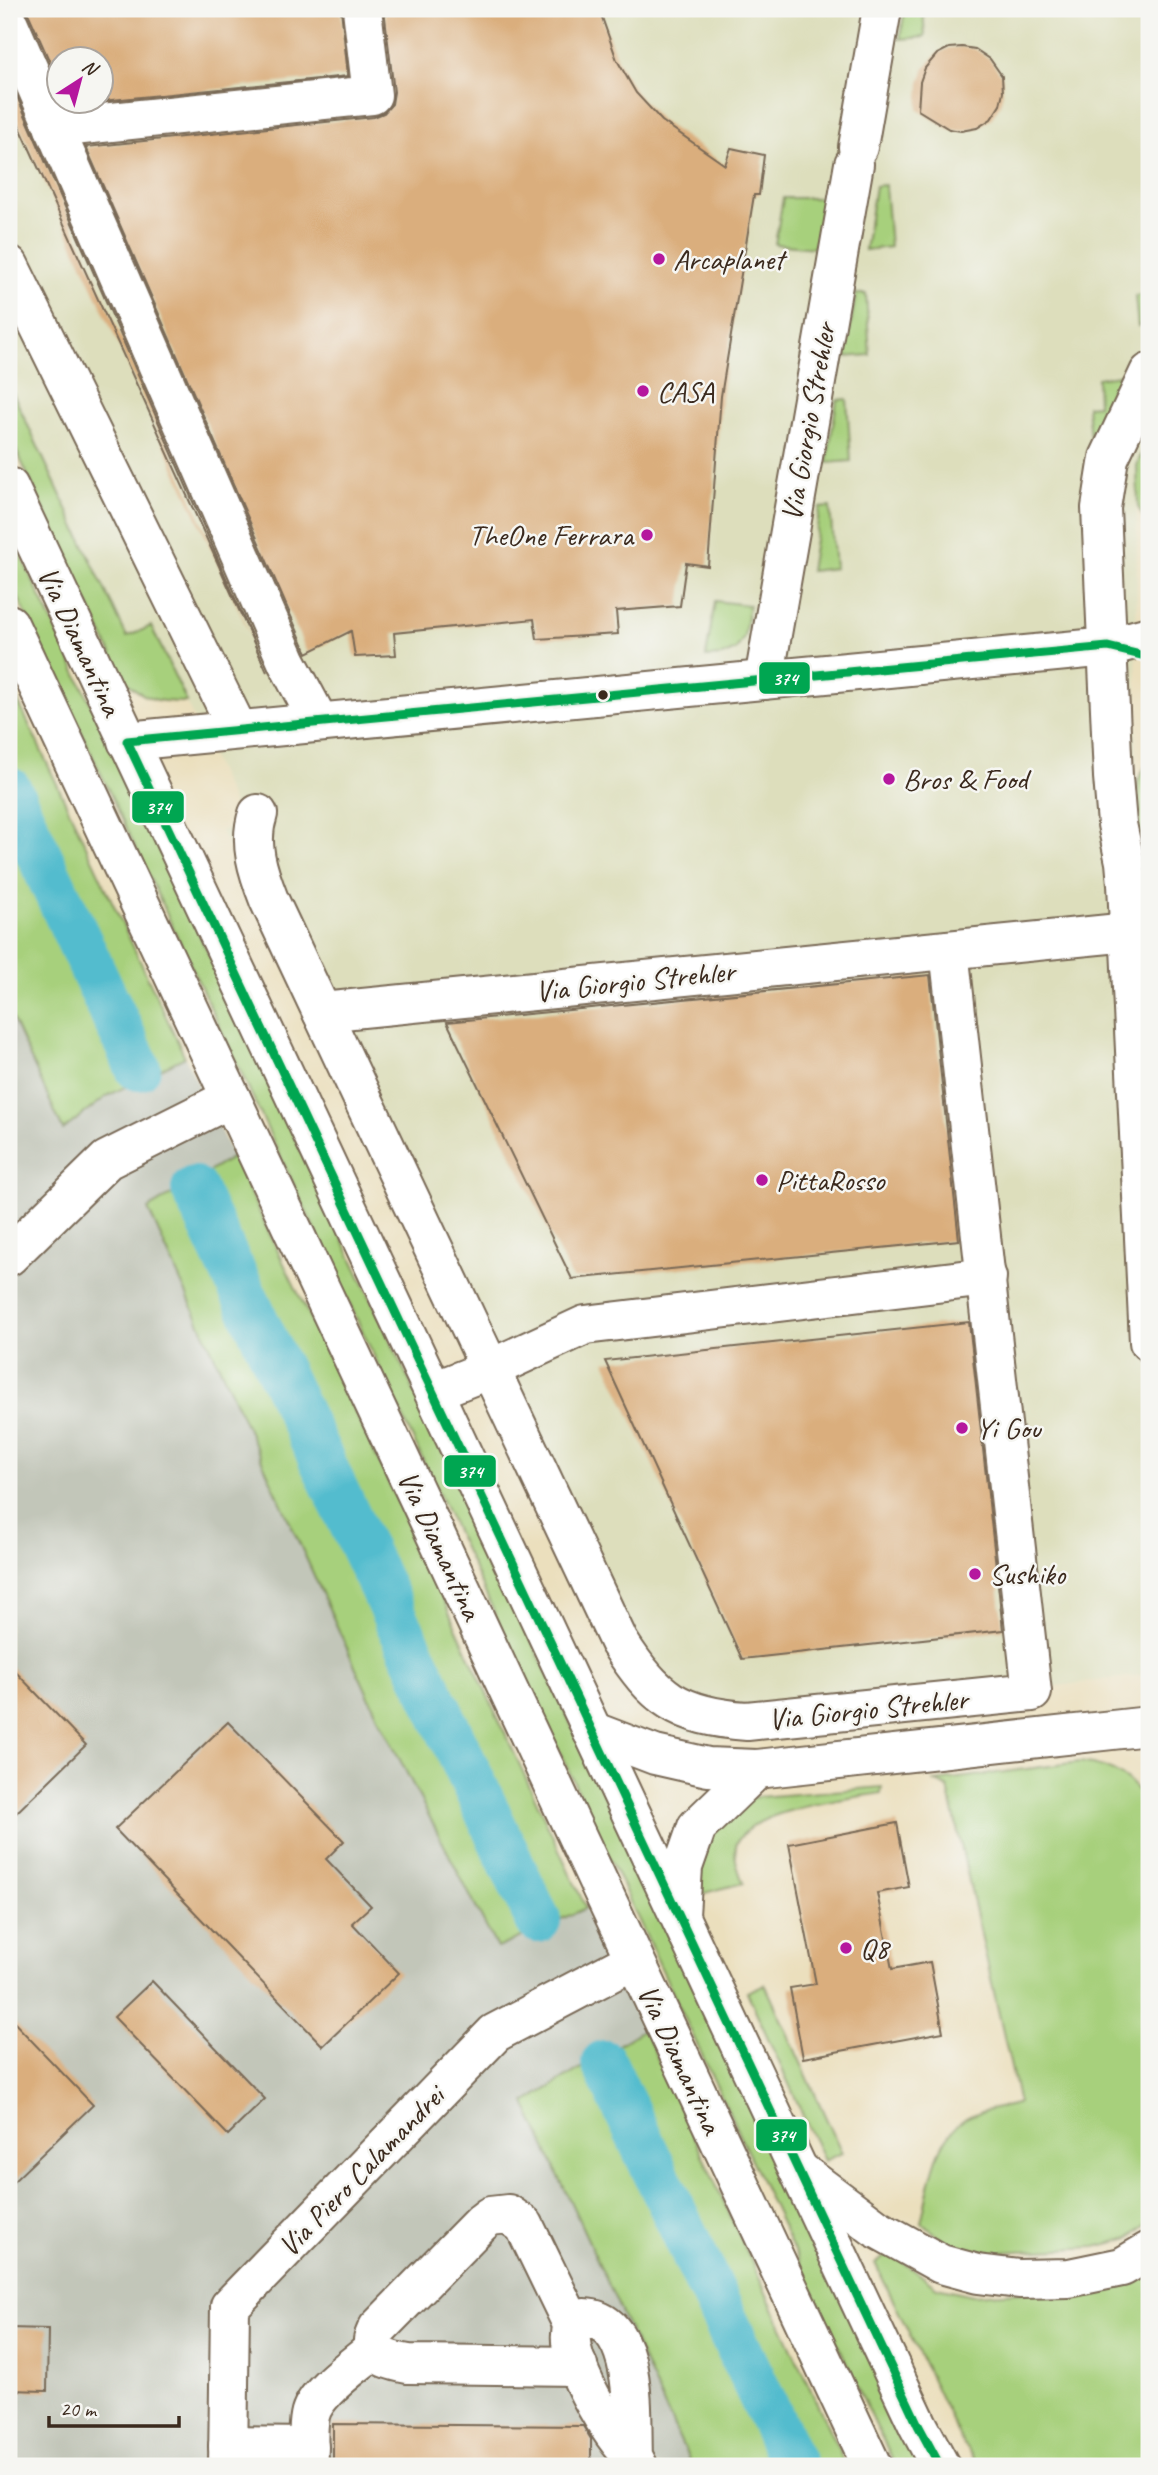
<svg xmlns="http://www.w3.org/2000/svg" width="1158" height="2475" viewBox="0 0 1158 2475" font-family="Caveat,sans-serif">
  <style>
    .built { fill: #dddebc; fill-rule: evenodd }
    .industrial { fill: #c2c6b9 }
    .green { fill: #a7d07b; stroke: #717d4c; stroke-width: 2 }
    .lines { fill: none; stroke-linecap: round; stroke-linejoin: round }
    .canal { stroke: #52bcce; stroke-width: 46 }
    .building { fill: #daae7d }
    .minor-casing { stroke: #796956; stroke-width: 42 }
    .minor { stroke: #fff; stroke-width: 38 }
    .bus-1-casing { stroke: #f6f6f2; stroke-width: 14 }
    .bus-1 { stroke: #00a651; stroke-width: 9 }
    .poi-dot { fill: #b5179e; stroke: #f6f6f2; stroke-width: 2.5 }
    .bus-dot { fill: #3b2a1e; stroke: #f6f6f2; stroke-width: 2.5 }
    .labels { text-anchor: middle; stroke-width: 5; stroke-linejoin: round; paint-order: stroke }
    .poi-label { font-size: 30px; fill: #3b2a1e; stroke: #f6f6f2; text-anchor: start }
    .street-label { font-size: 30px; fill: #3b2a1e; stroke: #f6f6f2 }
    .line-badge { stroke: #f6f6f2; stroke-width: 2.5 }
    .badge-label { font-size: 19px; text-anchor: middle; font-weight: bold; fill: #fff }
  </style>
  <rect width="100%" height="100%" fill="#f6f6f2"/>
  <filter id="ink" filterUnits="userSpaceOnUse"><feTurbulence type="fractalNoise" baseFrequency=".0143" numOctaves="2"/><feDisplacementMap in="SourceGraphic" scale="14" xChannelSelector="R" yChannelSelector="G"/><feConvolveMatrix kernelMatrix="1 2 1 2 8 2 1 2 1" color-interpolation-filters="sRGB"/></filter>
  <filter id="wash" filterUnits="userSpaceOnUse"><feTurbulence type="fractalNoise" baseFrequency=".00686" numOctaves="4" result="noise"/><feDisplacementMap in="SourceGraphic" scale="28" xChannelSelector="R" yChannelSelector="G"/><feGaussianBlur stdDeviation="1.57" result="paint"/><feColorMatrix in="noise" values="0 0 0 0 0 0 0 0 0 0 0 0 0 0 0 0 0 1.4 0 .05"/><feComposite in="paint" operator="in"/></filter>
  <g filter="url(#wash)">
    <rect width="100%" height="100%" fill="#ebdfbd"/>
    <!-- built -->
    <path class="built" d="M9,9H1149V437L1137,465L1136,825L1140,856L1149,888V1674L1043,1688L767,1740L719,1739L685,1733L647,1705L221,831L242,823L151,626L127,637L9,385ZM60,60H102V102H60Z"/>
    <!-- industrial -->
    <path class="industrial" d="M9,1011L63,1129L107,1096L185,1057L233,1157L149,1209L379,1719L496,1947L586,1908L644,2029L526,2104L692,2466H9Z"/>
    <!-- green -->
    <g class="green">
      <path d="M905,9H923L925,37L900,39Z"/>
      <path d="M885,185L890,247L865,250L875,186Z"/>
      <path d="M783,198H823L814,248L775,244Z"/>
      <path d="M1149,267V317L1146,324L1138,326L1135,296L1147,294L1145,268Z"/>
      <path d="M856,294H866L870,355L845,357Z"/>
      <path d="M1126,374L1098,435L1090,437L1087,406L1098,405L1097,378Z"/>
      <path d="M9,385L127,637L151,626L187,702C157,702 146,701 123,679L9,435Z"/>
      <path d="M847,399L851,461L827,463L837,400Z"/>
      <path d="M1149,437V528L1138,507L1137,465Z"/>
      <path d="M830,507L835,568L810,571L820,508Z"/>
      <path d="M9,530L920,2466H896L877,2428L9,578Z"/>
      <path d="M715,601L749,605L744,637L736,650L722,656L706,657Z"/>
      <path d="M9,682L185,1057L107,1096L63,1130L9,1011Z"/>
      <path d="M1149,760V888L1140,856L1136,825L1138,780Z"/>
      <path d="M233,1157L405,1517L586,1908L497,1948L379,1719L148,1209Z"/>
      <path d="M1080,1762C1112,1766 1133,1778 1149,1807V2222L1130,2238L1096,2247L961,2254L921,2222C930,2187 933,2140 966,2118C978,2110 1005,2108 1019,2103L948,1788L935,1781Z"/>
      <path d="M882,1787L881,1793C848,1799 754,1809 738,1841C731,1853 739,1871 743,1883L697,1895L704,1837L746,1798Z"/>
      <path d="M765,1984L842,2153L824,2161L747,1992Z"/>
      <path d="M644,2029L846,2466H692L525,2103Z"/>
      <path d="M890,2252L937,2287L973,2295L1107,2286L1149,2273V2466H979L963,2444L875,2263Z"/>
    </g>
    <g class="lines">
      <!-- canal -->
      <g class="canal">
        <path d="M9,790L138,1068"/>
        <path d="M194,1189L538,1920"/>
        <path d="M604,2063L794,2466"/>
      </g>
    </g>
    <g id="blocks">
      <!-- building -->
      <g class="building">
        <path d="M24,9H341L348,76L102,101V60H60V85L29,15Z"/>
        <path d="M384,9H599L617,60L636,93L662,121L725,165L731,148L764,155L759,195H754L721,396L708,566L686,563L680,606L616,611L618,634L537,639L534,619L394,633L396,655L355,657L351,631L307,653L86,147L374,117L384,113L392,104L394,92Z"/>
        <path d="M962,47L975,49L990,59L1002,76L1003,92L1000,105L991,119L977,128L961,131L949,129L918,110L920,82L925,68L937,54L949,48Z"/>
        <path d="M9,78L267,672L9,103Z"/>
        <path d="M930,975L959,1240L572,1279L447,1022Z"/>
        <path d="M969,1322L1003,1630L742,1659L605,1361Z"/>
        <path d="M9,1665L86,1745L9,1820Z"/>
        <path d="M228,1722L344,1841L326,1859L371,1906L352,1923L399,1973L323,2046L115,1829Z"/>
        <path d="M897,1823L909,1887L877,1893L892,1969L930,1962L943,2032L803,2058L790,1988L816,1984L789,1844Z"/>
        <path d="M152,1981L265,2099L228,2135L114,2017Z"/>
        <path d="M9,2017L93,2105L9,2186Z"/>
        <path d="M9,2328L48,2329L47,2391L9,2390Z"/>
        <path d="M333,2424L583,2426L591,2439V2466H333Z"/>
      </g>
    </g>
  </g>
  <g filter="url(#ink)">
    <use href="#blocks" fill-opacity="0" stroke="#796956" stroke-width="2"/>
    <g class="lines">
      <defs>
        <g id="minor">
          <path d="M9,24L287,662L319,722"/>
          <path d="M54,128L372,95L362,9"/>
          <path d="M858,147L882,9"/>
          <path d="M9,265L238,730"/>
          <path d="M1149,373L1109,458L1101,508L1113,777L1117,824L1125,862L1127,884L1149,1342"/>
          <path d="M9,487L918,2425L940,2466"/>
          <path d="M9,624L872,2466"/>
          <path d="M764,680L854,164"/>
          <path d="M127,741L1108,647L1149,636"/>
          <path d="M258,814C248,843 258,872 269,900L619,1642C655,1698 678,1716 747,1721L1032,1692L949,950"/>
          <path d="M322,1012L1129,932"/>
          <path d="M9,1256L107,1160L231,1098"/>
          <path d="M434,1391L490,1369L585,1325L987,1277"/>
          <path d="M592,1731L655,1755L708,1767L757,1769L1149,1726"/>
          <path d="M680,1915L683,1867L697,1827L757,1769"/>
          <path d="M801,2172L876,2228L941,2264L978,2274L1019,2279L1069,2278L1122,2267L1149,2251"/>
          <path d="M573,2326L524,2225L508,2214L490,2216L481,2223L378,2328C362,2354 386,2360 408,2364L578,2366"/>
          <path d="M228,2446L309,2447"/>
          <path d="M633,2456C612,2440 562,2355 572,2329C575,2323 579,2321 584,2318C640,2319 631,2419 633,2456L638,2466"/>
          <path d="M228,2466L230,2306L495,2033L634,1960"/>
          <path d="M309,2466C309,2450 307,2432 310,2416C314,2392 356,2365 374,2349"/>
        </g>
      </defs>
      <!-- minor casing -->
      <use href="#minor" class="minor-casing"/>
      <!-- minor -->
      <use href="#minor" class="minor"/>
      <defs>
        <path id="bus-1" d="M940,2466L918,2425L127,741L1108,647L1149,657"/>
      </defs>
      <!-- bus-1 casing -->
      <use href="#bus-1" class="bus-1-casing"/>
      <!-- bus-1 -->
      <use href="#bus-1" class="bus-1"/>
    </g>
  </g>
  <!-- markers -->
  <g class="poi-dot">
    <circle cx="659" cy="259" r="7"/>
    <circle cx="643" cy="391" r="7"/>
    <circle cx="647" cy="535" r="7"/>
    <circle cx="889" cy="779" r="7"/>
    <circle cx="762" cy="1180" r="7"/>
    <circle cx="962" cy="1428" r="7"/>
    <circle cx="975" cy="1574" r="7"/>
    <circle cx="846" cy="1948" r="7"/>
  </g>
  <circle class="bus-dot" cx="603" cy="695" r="6"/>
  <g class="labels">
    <!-- poi labels -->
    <g class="poi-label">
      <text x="673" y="269">Arcaplanet</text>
      <text x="657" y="401">CASA</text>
      <text x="633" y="545" text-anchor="end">TheOne Ferrara</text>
      <text x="903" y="789">Bros &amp; Food</text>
      <text x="776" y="1190">PittaRosso</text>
      <text x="976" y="1438">Yi Gou</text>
      <text x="989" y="1584">Sushiko</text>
      <text x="860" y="1958">Q8</text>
    </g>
    <!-- street labels -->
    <g class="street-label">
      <text transform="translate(808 422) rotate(-80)" y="10">Via Giorgio Strehler</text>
      <text transform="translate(80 641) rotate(65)" y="10">Via Diamantina</text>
      <text transform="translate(635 981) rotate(-6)" y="10">Via Giorgio Strehler</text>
      <text transform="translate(440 1545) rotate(65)" y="10">Via Diamantina</text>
      <text transform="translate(868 1709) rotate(-6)" y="10">Via Giorgio Strehler</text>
      <text transform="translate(680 2059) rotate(65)" y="10">Via Diamantina</text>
      <text transform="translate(361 2171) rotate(-46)" y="10">Via Piero Calamandrei</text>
    </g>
  </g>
  <g class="line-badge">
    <rect x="758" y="661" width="53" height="34" rx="7" fill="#00a651"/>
    <rect x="131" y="790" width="54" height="34" rx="7" fill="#00a651"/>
    <rect x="443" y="1454" width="54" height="34" rx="7" fill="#00a651"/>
    <rect x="755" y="2118" width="53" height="34" rx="7" fill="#00a651"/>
  </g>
  <g class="badge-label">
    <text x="785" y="685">374</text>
    <text x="158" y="814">374</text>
    <text x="470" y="1478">374</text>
    <text x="782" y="2142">374</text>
  </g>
  <!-- margin -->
  <rect width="1158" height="2475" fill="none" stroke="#f6f6f2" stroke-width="35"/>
  <!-- north arrow -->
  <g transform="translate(80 80) rotate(36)"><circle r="33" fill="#f6f6f2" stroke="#aba49d" stroke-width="2"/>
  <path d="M0-5L12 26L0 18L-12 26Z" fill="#b5179e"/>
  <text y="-10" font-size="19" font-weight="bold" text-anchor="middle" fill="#3b2a1e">N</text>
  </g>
  <!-- scale -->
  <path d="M49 2416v10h130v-10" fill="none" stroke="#3b2a1e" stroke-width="3.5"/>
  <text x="60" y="2416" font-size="21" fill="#3b2a1e" stroke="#f6f6f2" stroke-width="5" paint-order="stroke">20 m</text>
</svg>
